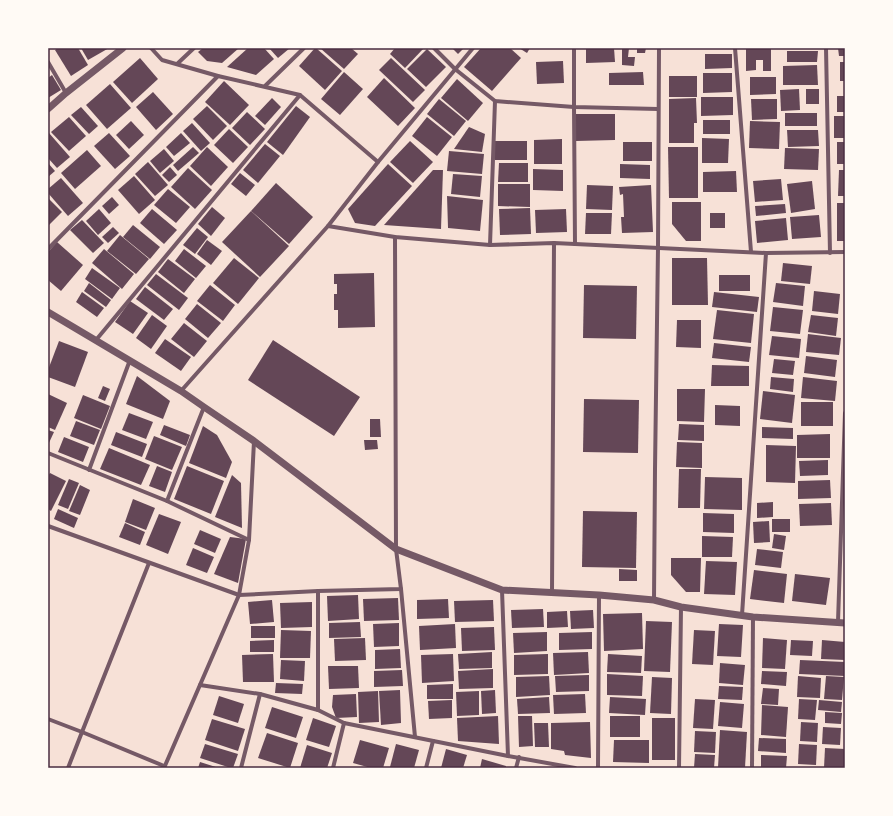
<svg xmlns="http://www.w3.org/2000/svg" width="893" height="816" viewBox="0 0 893 816" font-family="'DM Sans',sans-serif">
  <style>
    .building { fill: #644757 }
    .lines { fill: none; stroke-linecap: round; stroke-linejoin: round }
    .minor { stroke: #755966; stroke-width: 4 }
    .tertiary { stroke: #755966; stroke-width: 7 }
    .neatline { fill: none; stroke: #4a2c40; stroke-width: 1.5 }
  </style>
  <rect width="100%" height="100%" fill="#f7e1d7"/>
  <!-- building -->
  <g class="building">
    <path d="M58,48H78L88,65L71,76L55,50Z"/>
    <path d="M81,48H109L88,60Z"/>
    <path d="M203,48H239L222,63L207,61L198,52Z"/>
    <path d="M248,48H264L274,59L256,75L227,67Z"/>
    <path d="M269,48H290L278,58Z"/>
    <path d="M315,48H316L342,71L325,90L299,66Z"/>
    <path d="M320,48H351L358,54L344,69Z"/>
    <path d="M395,48H424L405,68L390,54Z"/>
    <path d="M452,48H464L458,54Z"/>
    <path d="M481,48H510L521,58L492,91L464,67Z"/>
    <path d="M519,48H530L527,53Z"/>
    <path d="M586,48H614L615,62L586,63Z"/>
    <path d="M622,48H629L628,57H635L634,66L622,65Z"/>
    <path d="M637,48H646L645,53H637Z"/>
    <path d="M746,48H771V71H763V60H756V70L746,71Z"/>
    <path d="M838,48H845V56H839Z"/>
    <path d="M427,49L446,67L426,87L407,69Z"/>
    <path d="M787,51H818L817,62H787Z"/>
    <path d="M705,54H732V68L705,69Z"/>
    <path d="M140,58L158,79L132,103L113,82Z"/>
    <path d="M391,58L425,90L413,102L379,70Z"/>
    <path d="M563,61L564,83L537,84L536,62Z"/>
    <rect x="840" y="62" width="5" height="19"/>
    <path d="M817,65L818,85H783V66Z"/>
    <path d="M344,72L363,89L340,115L321,99Z"/>
    <path d="M643,72L644,85H609V73Z"/>
    <path d="M703,73H732V92L703,93Z"/>
    <path d="M52,75L61,90L48,98V78Z"/>
    <rect x="669" y="76" width="28" height="21"/>
    <path d="M750,77H776V94L750,95Z"/>
    <path d="M384,78L415,108L398,126L367,97Z"/>
    <path d="M457,79L483,103L468,121L441,98Z"/>
    <path d="M224,81L249,105L230,125L205,102Z"/>
    <path d="M110,84L131,108L107,129L86,105Z"/>
    <path d="M799,89L800,110L781,111L780,90Z"/>
    <rect x="806" y="89" width="13" height="15"/>
    <path d="M153,92L173,114L156,130L136,107Z"/>
    <rect x="837" y="96" width="8" height="16"/>
    <path d="M701,97H733V115L701,116Z"/>
    <path d="M272,98L281,107L265,125L255,116Z"/>
    <path d="M696,98L697,123H694V143H669V99Z"/>
    <path d="M439,99L466,121L454,136L427,114Z"/>
    <path d="M751,99H777V119L752,120Z"/>
    <path d="M207,106L227,126L213,140L193,119Z"/>
    <path d="M296,106L310,117L283,155L267,142Z"/>
    <path d="M81,107L98,126L89,134L71,115Z"/>
    <path d="M247,112L265,129L250,145L232,128Z"/>
    <rect x="785" y="113" width="32" height="13"/>
    <path d="M576,114H615V140L576,141Z"/>
    <rect x="834" y="116" width="11" height="22"/>
    <path d="M69,117L86,136L69,151L51,132Z"/>
    <path d="M427,117L452,137L437,156L412,136Z"/>
    <rect x="703" y="120" width="27" height="14"/>
    <path d="M131,121L144,135L129,149L116,135Z"/>
    <path d="M750,121L780,122L779,149L749,148Z"/>
    <path d="M192,123L210,143L201,151L183,131Z"/>
    <path d="M469,127L485,134L482,152L454,149Z"/>
    <path d="M229,129L248,147L233,163L214,145Z"/>
    <path d="M787,130H818L819,146L788,147Z"/>
    <path d="M49,133L70,157L57,168L48,158V135Z"/>
    <path d="M109,133L130,156L115,169L94,146Z"/>
    <path d="M181,133L190,143L174,156L166,147Z"/>
    <path d="M702,138L729,139L728,163H702Z"/>
    <path d="M562,139V164H534V140Z"/>
    <path d="M410,141L433,162L413,183L390,162Z"/>
    <rect x="495" y="141" width="32" height="19"/>
    <rect x="623" y="142" width="29" height="19"/>
    <rect x="837" y="142" width="8" height="22"/>
    <path d="M265,144L280,156L258,183L243,170Z"/>
    <path d="M193,147L199,153L178,171L173,165Z"/>
    <path d="M207,147L228,167L211,186L190,166Z"/>
    <path d="M668,147H698V198H669Z"/>
    <path d="M785,148L819,149L818,170L784,169Z"/>
    <path d="M164,149L174,161L160,173L150,161Z"/>
    <path d="M87,150L101,166L75,189L61,173Z"/>
    <path d="M449,151L484,154L482,174L447,171Z"/>
    <path d="M148,162L168,185L155,196L135,174Z"/>
    <path d="M48,163L55,171L48,177Z"/>
    <path d="M499,163H528V182H498Z"/>
    <path d="M388,164L412,186L375,226L355,223L348,209Z"/>
    <path d="M620,164L650,165V179L620,178Z"/>
    <path d="M170,167L177,175L169,182L162,175Z"/>
    <path d="M188,168L212,190L195,209L171,187Z"/>
    <path d="M533,169L563,170V191L533,190Z"/>
    <path d="M433,170H443L441,229L384,225Z"/>
    <path d="M839,170H845V196H838Z"/>
    <path d="M736,171L737,192H703V172Z"/>
    <path d="M240,173L255,185L246,196L231,184Z"/>
    <path d="M453,174L482,176L480,197L451,194Z"/>
    <path d="M134,176L155,200L139,214L118,190Z"/>
    <path d="M61,178L83,203L68,216L48,193V189Z"/>
    <path d="M781,179L783,200L755,202L753,181Z"/>
    <path d="M812,181L815,209L791,213L787,184Z"/>
    <path d="M276,183L313,217L289,244L251,211Z"/>
    <path d="M498,184H530V207L498,206Z"/>
    <path d="M587,185L613,186L612,210L586,209Z"/>
    <path d="M651,185L653,232L622,233L621,217H624L623,194L620,195L619,187Z"/>
    <path d="M168,189L190,207L176,223L154,205Z"/>
    <path d="M447,196L483,200L480,231L448,228Z"/>
    <path d="M112,197L119,205L109,214L102,206Z"/>
    <path d="M48,198L62,212L48,226Z"/>
    <path d="M672,202H701V241H686L672,224Z"/>
    <rect x="837" y="203" width="8" height="38"/>
    <path d="M785,204L786,213L756,216L755,206Z"/>
    <path d="M212,207L225,218L211,236L198,224Z"/>
    <path d="M530,208L531,234L500,235L499,209Z"/>
    <path d="M99,209L111,223L98,235L86,221Z"/>
    <path d="M152,209L177,230L164,244L140,223Z"/>
    <path d="M566,209L567,232L536,233L535,210Z"/>
    <path d="M251,211L289,246L260,277L222,242Z"/>
    <path d="M586,213H612L611,234H585Z"/>
    <rect x="710" y="213" width="15" height="15"/>
    <path d="M819,215L821,237L792,239L790,217Z"/>
    <path d="M786,218L788,240L757,243L755,221Z"/>
    <path d="M82,220L104,243L93,253L70,230Z"/>
    <path d="M133,225L160,247L150,259L123,237Z"/>
    <path d="M113,227L119,233L108,243L102,237Z"/>
    <path d="M197,228L208,237L195,254L183,245Z"/>
    <path d="M120,235L149,259L136,274L107,251Z"/>
    <path d="M207,240L222,251L211,265L197,254Z"/>
    <path d="M57,242L83,265L61,291L48,280V252Z"/>
    <path d="M104,249L134,274L122,289L92,263Z"/>
    <path d="M184,249L206,266L196,278L175,261Z"/>
    <path d="M234,258L259,278L238,304L213,283Z"/>
    <path d="M672,258H707L708,305H672Z"/>
    <path d="M168,259L195,279L184,293L158,272Z"/>
    <path d="M783,263L812,266L810,284L781,281Z"/>
    <path d="M92,268L120,288L112,299L85,279Z"/>
    <path d="M374,273L375,327L338,328V310H334V294H337V284H334V274Z"/>
    <path d="M156,274L188,298L179,310L147,285Z"/>
    <rect x="719" y="275" width="31" height="16"/>
    <path d="M89,283L111,300L106,307L84,291Z"/>
    <path d="M776,283L805,286L803,306L773,302Z"/>
    <path d="M210,285L235,305L223,321L197,301Z"/>
    <path d="M584,285L637,286L636,339L583,338Z"/>
    <path d="M145,287L173,309L164,320L136,299Z"/>
    <path d="M814,291L840,294L838,314L812,311Z"/>
    <path d="M82,292L104,308L97,317L76,302Z"/>
    <path d="M714,292L759,297L757,312L712,307Z"/>
    <path d="M130,301L148,313L133,334L115,322Z"/>
    <path d="M197,304L221,323L208,338L185,319Z"/>
    <path d="M773,307L803,310L800,334L770,331Z"/>
    <path d="M717,310L754,314L751,343L713,339Z"/>
    <path d="M152,315L167,326L151,349L136,338Z"/>
    <path d="M811,315L838,318L836,336L808,332Z"/>
    <path d="M677,320H701V348L676,347Z"/>
    <path d="M184,323L207,341L194,357L171,339Z"/>
    <path d="M808,334L841,338L839,355L806,352Z"/>
    <path d="M772,336L801,339L799,358L769,355Z"/>
    <path d="M165,339L191,357L181,371L155,353Z"/>
    <path d="M273,340L360,397L334,436L248,380Z"/>
    <path d="M59,341L88,352L75,387L48,377V370Z"/>
    <path d="M714,343L751,347L749,362L712,358Z"/>
    <path d="M806,356L837,360L835,377L804,373Z"/>
    <path d="M774,359L795,361L793,375L772,373Z"/>
    <path d="M712,365L749,366V386H711Z"/>
    <path d="M137,376L170,401L163,419L126,404Z"/>
    <path d="M771,377L794,379L793,392L770,389Z"/>
    <path d="M803,377L837,381L835,401L801,398Z"/>
    <path d="M103,386L110,389L105,401L98,398Z"/>
    <path d="M677,389H705L704,422L677,421Z"/>
    <path d="M763,391L795,395L792,423L760,419Z"/>
    <path d="M48,394L67,403L55,430L48,427Z"/>
    <path d="M83,395L110,406L101,429L74,418Z"/>
    <path d="M584,399L639,400L638,453L583,452Z"/>
    <rect x="801" y="402" width="32" height="24"/>
    <path d="M715,405L740,406V426L715,425Z"/>
    <path d="M129,413L153,422L146,439L122,430Z"/>
    <path d="M370,419H380L381,437H370Z"/>
    <path d="M76,421L100,430L94,445L70,436Z"/>
    <path d="M679,424L704,425V441L678,440Z"/>
    <path d="M164,425L190,435L186,446L160,435Z"/>
    <path d="M203,426L217,435L232,462L226,478L189,463Z"/>
    <path d="M762,427L793,428V439L762,438Z"/>
    <path d="M48,430L54,432L48,445Z"/>
    <path d="M116,432L147,444L142,457L111,445Z"/>
    <path d="M830,434V458H797V435Z"/>
    <path d="M154,436L182,447L172,470L145,459Z"/>
    <path d="M64,437L89,447L83,462L58,452Z"/>
    <path d="M364,440H377L378,449L365,450Z"/>
    <path d="M677,442L702,443V468L676,467Z"/>
    <path d="M766,445L796,446L795,483L766,482Z"/>
    <path d="M109,448L150,465L141,485L100,469Z"/>
    <path d="M828,460V475L800,476L799,461Z"/>
    <path d="M157,466L172,472L165,492L149,486Z"/>
    <path d="M187,466L224,481L211,514L174,499Z"/>
    <path d="M679,469H701L700,508H678Z"/>
    <path d="M50,473L66,481L51,511L48,509V476Z"/>
    <path d="M232,475L241,483L242,528L215,517Z"/>
    <path d="M705,477L742,478V510L704,509Z"/>
    <path d="M69,479L79,483L68,509L58,505Z"/>
    <path d="M830,480L831,498L798,499V481Z"/>
    <path d="M80,485L90,490L80,515L69,511Z"/>
    <path d="M133,499L155,508L146,530L125,522Z"/>
    <path d="M773,502V517L757,518V503Z"/>
    <path d="M831,503L832,525L800,526L799,504Z"/>
    <path d="M58,509L78,518L74,528L54,519Z"/>
    <path d="M583,511L637,512L636,568L582,567Z"/>
    <path d="M703,513L734,514V533L703,532Z"/>
    <path d="M159,514L181,522L168,554L146,545Z"/>
    <rect x="772" y="519" width="18" height="13"/>
    <path d="M769,521L770,542L754,543L753,522Z"/>
    <path d="M125,523L145,532L140,545L119,537Z"/>
    <path d="M200,530L221,539L215,553L194,544Z"/>
    <path d="M774,534L786,536L784,550L772,548Z"/>
    <path d="M702,536L733,537L732,557H702Z"/>
    <path d="M230,537L246,539L238,583L214,574Z"/>
    <path d="M193,548L214,557L207,573L186,565Z"/>
    <path d="M757,549L783,552L781,568L755,565Z"/>
    <path d="M671,558H701L700,592H686L671,575Z"/>
    <path d="M706,561L737,562L735,595L704,594Z"/>
    <path d="M619,569L637,570V581H619Z"/>
    <path d="M754,570L787,574L784,603L750,599Z"/>
    <path d="M795,574L830,578L826,605L792,601Z"/>
    <path d="M358,595L359,619L328,621L327,596Z"/>
    <path d="M398,598L399,620L364,621L363,599Z"/>
    <path d="M448,599L449,618L417,619V600Z"/>
    <path d="M272,600L274,622L250,624L248,602Z"/>
    <path d="M493,600L494,621L455,622L454,601Z"/>
    <path d="M312,602V627L281,628L280,603Z"/>
    <path d="M543,609L544,627L512,628L511,610Z"/>
    <path d="M593,610L594,628L571,629L570,611Z"/>
    <path d="M567,611L568,627L547,628V612Z"/>
    <path d="M642,613L643,649L604,651L603,614Z"/>
    <path d="M646,621L672,622L670,672L644,671Z"/>
    <path d="M360,622L361,637L329,638V623Z"/>
    <path d="M399,623V646L374,647L373,624Z"/>
    <path d="M455,624L456,648L420,650L419,626Z"/>
    <path d="M719,624L743,625L741,657L717,656Z"/>
    <rect x="251" y="626" width="24" height="12"/>
    <path d="M494,627L495,650L462,651L461,628Z"/>
    <path d="M281,630L311,631L310,658H280Z"/>
    <path d="M694,630L715,631L713,665L692,664Z"/>
    <path d="M547,632V651L514,653L513,633Z"/>
    <path d="M592,632V649L559,650V633Z"/>
    <path d="M365,638L366,660L335,661L334,639Z"/>
    <path d="M763,638L787,640L785,669L762,668Z"/>
    <path d="M274,640V652H250V641Z"/>
    <path d="M791,640L813,641L812,656L790,655Z"/>
    <path d="M822,640L845,642V660L821,659Z"/>
    <path d="M400,649L401,668L375,669V650Z"/>
    <path d="M492,652V668L459,669L458,654Z"/>
    <path d="M588,652L589,673L554,675L553,653Z"/>
    <path d="M273,654L274,682H243L242,655Z"/>
    <path d="M453,654L454,681L422,683L421,655Z"/>
    <path d="M548,654V674L514,675V655Z"/>
    <path d="M608,654L642,656L641,673L607,672Z"/>
    <path d="M281,660L305,661L304,681L280,679Z"/>
    <path d="M800,660L845,662V676L799,674Z"/>
    <path d="M720,663L745,665L743,685L719,683Z"/>
    <path d="M328,666H358L359,688L329,689Z"/>
    <path d="M493,669V688L459,689L458,671Z"/>
    <path d="M402,670L403,686L374,687V671Z"/>
    <path d="M762,671L787,672L786,686L761,684Z"/>
    <path d="M607,674L643,676L642,696L607,695Z"/>
    <path d="M589,675V691L556,692L555,676Z"/>
    <path d="M549,676L550,695L516,697V677Z"/>
    <path d="M798,676L821,678L820,698L797,697Z"/>
    <path d="M826,676L844,677L842,700L824,699Z"/>
    <path d="M652,677L672,678L671,714L650,713Z"/>
    <path d="M276,683L303,684L302,694L275,693Z"/>
    <path d="M453,684V699H427V685Z"/>
    <path d="M719,686L743,687L742,700L718,699Z"/>
    <path d="M763,688L779,689L778,705L761,704Z"/>
    <path d="M400,690L401,723L381,725L379,691Z"/>
    <path d="M495,690L496,713L482,714L481,691Z"/>
    <path d="M378,691L379,722L359,723L358,692Z"/>
    <path d="M479,691V715L457,716L456,692Z"/>
    <path d="M356,694L357,717L336,718L332,707L333,695Z"/>
    <path d="M585,694L586,713L554,714L553,695Z"/>
    <path d="M219,696L244,704L238,723L213,715Z"/>
    <path d="M549,697L550,713L518,714L517,699Z"/>
    <path d="M610,697L646,699L645,715L609,713Z"/>
    <path d="M695,699L715,700L713,729L693,728Z"/>
    <path d="M799,699L817,700L815,720L798,719Z"/>
    <path d="M452,700V718L429,719L428,701Z"/>
    <path d="M819,700L842,702L841,712L818,710Z"/>
    <path d="M720,702L744,704L742,728L718,726Z"/>
    <path d="M762,705L788,707L786,737L761,735Z"/>
    <path d="M272,707L303,717L296,738L265,728Z"/>
    <path d="M825,712L842,713L841,724L825,723Z"/>
    <path d="M498,716L499,744L458,741L457,718Z"/>
    <path d="M518,716H532L533,746L519,747Z"/>
    <rect x="610" y="716" width="30" height="21"/>
    <path d="M313,718L336,726L329,747L306,740Z"/>
    <rect x="652" y="718" width="23" height="42"/>
    <path d="M212,719L245,729L238,751L205,740Z"/>
    <path d="M590,722L591,758L565,755L564,751L551,749V723Z"/>
    <path d="M801,722L818,723L817,742L800,741Z"/>
    <path d="M534,723H548L549,747H535Z"/>
    <path d="M823,727L841,728L840,745L822,744Z"/>
    <path d="M720,730L747,732L745,768H718Z"/>
    <path d="M695,731L716,732L715,753L694,752Z"/>
    <path d="M267,733L298,743L290,768L258,758Z"/>
    <path d="M759,738L786,739V753L758,751Z"/>
    <path d="M360,740L389,748L383,768H371L353,763Z"/>
    <path d="M614,740H649V763L613,762Z"/>
    <path d="M205,744L238,754L233,768H231L200,758Z"/>
    <path d="M396,744L419,750L414,768L390,767Z"/>
    <path d="M799,744L817,745L816,765L798,764Z"/>
    <path d="M307,745L332,753L327,768H300Z"/>
    <path d="M825,748L845,749L844,768H824Z"/>
    <path d="M446,749L467,755L463,768H441Z"/>
    <path d="M695,754L715,755L714,768H694Z"/>
    <path d="M761,755L787,756L786,768H761Z"/>
    <path d="M482,759L506,766V768H480Z"/>
    <path d="M200,762L219,768H198Z"/>
  </g>
  <g class="lines">
    <!-- minor -->
    <g class="minor">
      <path d="M151,48L162,60L218,76L300,95L378,162"/>
      <path d="M434,48L455,69L495,101L574,107L658,109"/>
      <path d="M574,48V107L575,244"/>
      <path d="M735,48L751,252"/>
      <path d="M826,48L830,253"/>
      <path d="M48,62L66,93"/>
      <path d="M177,64L194,48"/>
      <path d="M265,86L304,48"/>
      <path d="M328,226L395,237L490,245L554,243L766,253L845,252"/>
      <path d="M490,245L495,101"/>
      <path d="M48,249L218,76"/>
      <path d="M96,340L300,95"/>
      <path d="M181,391L328,226L378,162L473,48"/>
      <path d="M48,453L167,501L249,540"/>
      <path d="M89,470L130,360"/>
      <path d="M167,501L204,407"/>
      <path d="M48,526L239,595L318,591L401,589L396,549L395,237"/>
      <path d="M401,589L415,737"/>
      <path d="M502,590L508,756"/>
      <path d="M552,593L554,243"/>
      <path d="M654,600L655,469L658,248L659,48"/>
      <path d="M742,615L766,253"/>
      <path d="M838,622L845,413"/>
      <path d="M200,685L260,694L318,710L344,723L508,756L575,768"/>
      <path d="M318,710V591"/>
      <path d="M48,719L82,732L164,766"/>
      <path d="M68,768L82,732L149,563"/>
      <path d="M164,768L239,595L249,540L254,441"/>
      <path d="M241,768L260,694"/>
      <path d="M333,768L344,723"/>
      <path d="M426,768L433,741"/>
      <path d="M516,768L519,757"/>
      <path d="M598,768L599,595"/>
      <path d="M679,768L681,607"/>
      <path d="M752,768L753,617"/>
    </g>
    <!-- tertiary -->
    <g class="tertiary">
      <path d="M48,109L66,93L123,48"/>
      <path d="M48,312L181,391L204,407L254,441L396,549L502,590L599,595L654,600L681,607L753,617L845,623"/>
    </g>
  </g>
  <!-- border -->
  <rect width="893" height="816" fill="none" stroke="#fffaf5" stroke-width="98"/>
  <rect x="49" y="49" width="795" height="718" class="neatline"/>
</svg>
